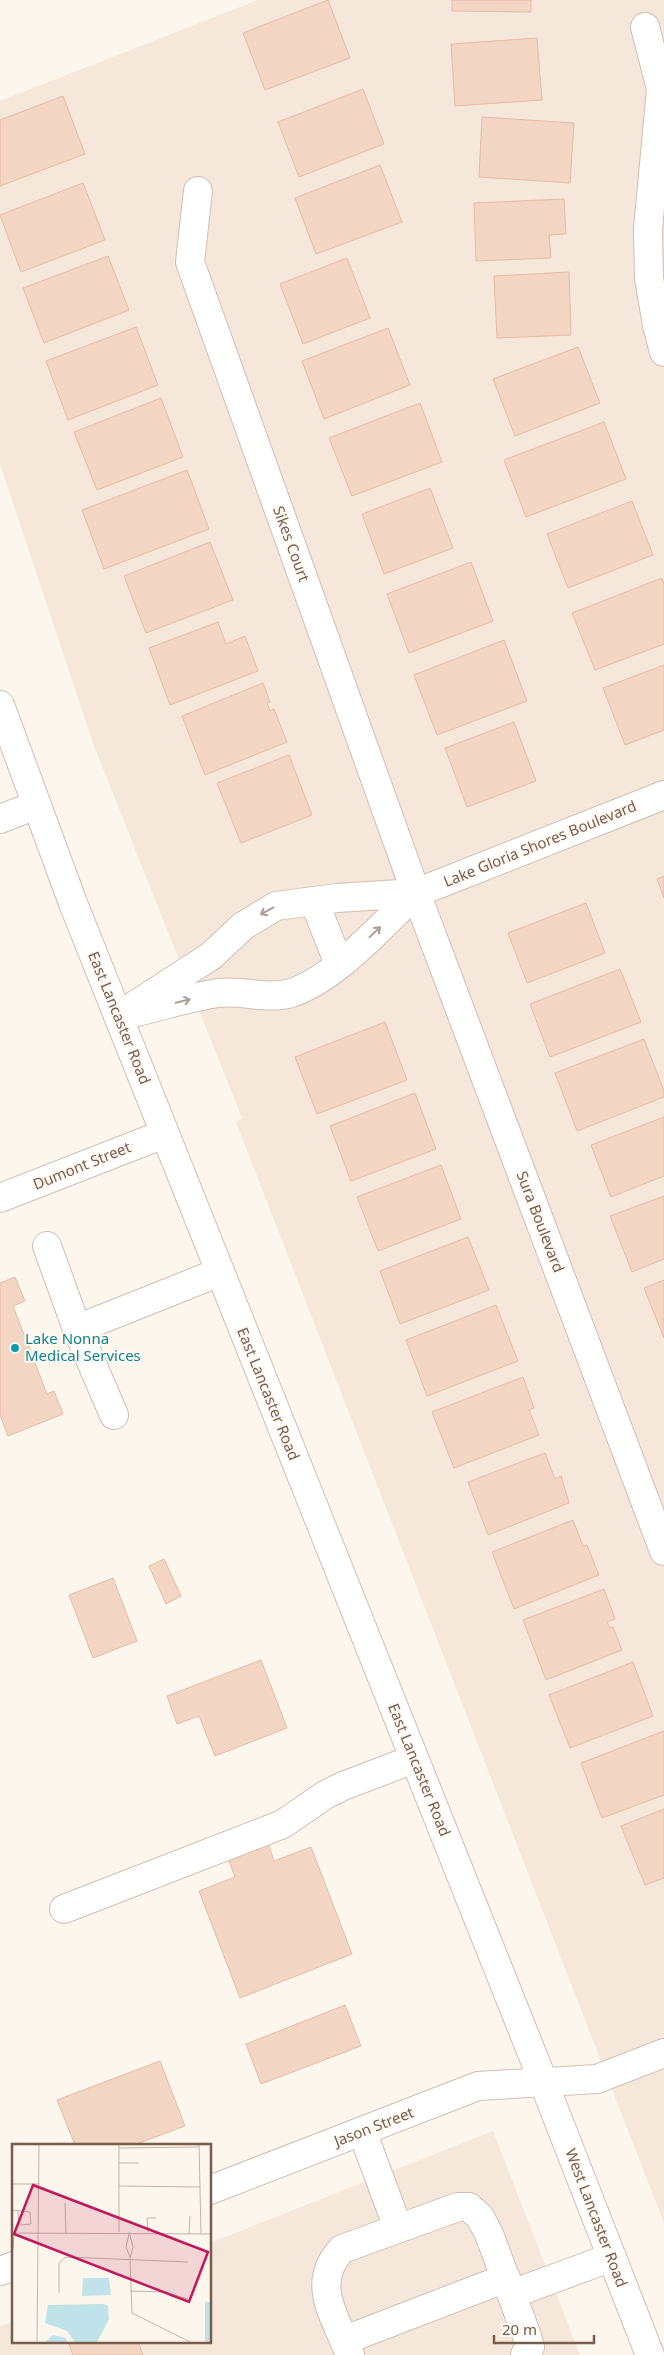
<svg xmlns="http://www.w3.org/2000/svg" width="664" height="2355" viewBox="0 0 664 2355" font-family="'Noto Sans',sans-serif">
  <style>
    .residential { fill: #f5e8da }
    .building { fill: #f3d5c3; stroke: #e6bba3 }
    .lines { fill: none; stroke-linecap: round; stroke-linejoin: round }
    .minor-casing { stroke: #d1beb0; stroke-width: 30 }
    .minor { stroke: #fff; stroke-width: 28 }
    .oneway { stroke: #af9d94 }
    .culture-dot { fill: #0f9aa8; stroke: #fffaf3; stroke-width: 2 }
    .labels { text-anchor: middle; stroke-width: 4; stroke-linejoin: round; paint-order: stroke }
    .street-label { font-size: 15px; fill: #7a5c4d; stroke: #fffaf3 }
    .culture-label { font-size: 15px; fill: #0d838f; stroke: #fffaf3; text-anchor: start }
    .inset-road { fill: none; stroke: #c5b3a7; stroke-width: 1 }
    .view { fill: #c2185b; fill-opacity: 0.15; stroke: #c2185b; stroke-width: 2.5 }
    .inset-edge { fill: none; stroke: #7a5c4d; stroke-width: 2.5 }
  </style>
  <rect width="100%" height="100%" fill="#fdf6ec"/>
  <!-- residential -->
  <g class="residential">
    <path d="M258,0H664V2223L236,1122L242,1118L94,746L0,464V101Z"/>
    <path d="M493,2131L580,2355H0V2326L14,2321V2341H210V2243Z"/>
  </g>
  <!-- building -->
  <g class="building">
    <path d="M328,0L350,58L265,90L243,33Z"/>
    <path d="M452,0H531V12L452,11Z"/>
    <path d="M537,38L542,100L455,106L451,44Z"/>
    <path d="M363,89L384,144L299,177L278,122Z"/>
    <path d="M63,96L85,154L0,186V120Z"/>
    <path d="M482,117L574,123L570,183L479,177Z"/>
    <path d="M380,165L402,222L316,254L295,198Z"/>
    <path d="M83,183L105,240L21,272L0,215Z"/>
    <path d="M564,199L566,234L549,235L551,258L476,261L474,203Z"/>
    <path d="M108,256L129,310L44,343L23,288Z"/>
    <path d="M347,258L370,318L303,344L280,284Z"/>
    <path d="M569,272L571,335L497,338L494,276Z"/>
    <path d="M136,327L158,385L68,420L46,361Z"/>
    <path d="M388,328L410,385L324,419L302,361Z"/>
    <path d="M578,347L600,403L515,436L493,379Z"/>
    <path d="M161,398L183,457L97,490L74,432Z"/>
    <path d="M420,403L442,462L352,496L329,438Z"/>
    <path d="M604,422L626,479L526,517L504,460Z"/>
    <path d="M187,470L209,529L104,569L82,510Z"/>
    <path d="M430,488L453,548L384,574L362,514Z"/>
    <path d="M632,501L653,555L568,588L547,534Z"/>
    <path d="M210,542L233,600L146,633L124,576Z"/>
    <path d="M471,562L493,621L409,653L387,594Z"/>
    <path d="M662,578L664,584V644L595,670L572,613Z"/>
    <path d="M218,622L226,644L245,636L258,671L170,705L149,648Z"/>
    <path d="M504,640L527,701L437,735L414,675Z"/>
    <path d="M664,665V730L625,745L603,688Z"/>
    <path d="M263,683L270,702L267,703L270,711L274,709L287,742L205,775L182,716Z"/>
    <path d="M514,722L536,781L467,807L445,748Z"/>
    <path d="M289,755L312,815L241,843L217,783Z"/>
    <path d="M664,876V898L657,879Z"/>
    <path d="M586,903L605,953L527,983L508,933Z"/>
    <path d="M620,969L641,1022L550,1057L530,1004Z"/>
    <path d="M385,1022L407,1080L317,1114L295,1057Z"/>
    <path d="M644,1039L664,1091V1097L577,1131L555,1073Z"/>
    <path d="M415,1093L436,1149L351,1181L330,1126Z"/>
    <path d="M664,1117V1176L611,1197L591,1145Z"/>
    <path d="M441,1165L461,1219L378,1251L357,1197Z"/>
    <path d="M664,1196V1259L632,1272L610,1216Z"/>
    <path d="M468,1237L489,1290L400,1324L380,1271Z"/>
    <path d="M15,1277L25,1301L13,1306L47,1394L54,1391L63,1414L8,1436L0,1415V1283Z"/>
    <path d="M664,1280V1338L644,1288Z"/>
    <path d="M496,1305L518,1361L427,1396L406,1340Z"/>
    <path d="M523,1377L534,1408L529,1410L539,1435L454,1468L432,1412Z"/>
    <path d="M545,1453L555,1479L561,1476L569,1503L488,1535L468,1482Z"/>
    <path d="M573,1520L583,1546L587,1545L599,1575L514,1609L492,1552Z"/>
    <path d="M164,1559L181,1596L166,1604L149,1566Z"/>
    <path d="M113,1578L137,1641L93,1658L69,1595Z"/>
    <path d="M604,1589L615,1619L607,1622L610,1628L613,1627L622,1650L546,1680L523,1620Z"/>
    <path d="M261,1660L287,1728L215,1756L199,1716L177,1724L167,1696Z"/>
    <path d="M633,1662L653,1716L570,1748L549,1695Z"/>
    <path d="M664,1731V1795L602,1818L581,1763Z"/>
    <path d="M664,1809V1878L645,1885L621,1826Z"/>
    <path d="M267,1840L274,1861L311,1847L352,1954L240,1998L199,1891L235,1877L227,1856Z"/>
    <path d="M345,2005L361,2046L261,2084L246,2044Z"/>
    <path d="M160,2061L185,2126L134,2145H75L57,2100Z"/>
    <path d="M68,2341H138L143,2355H73Z"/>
  </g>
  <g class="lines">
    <defs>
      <g id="minor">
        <path d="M645,27L661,89L648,229L649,278L657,325L664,352"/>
        <path d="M198,191L190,262L416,893L664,1551"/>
        <path d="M0,705L73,903L543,2081L650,2355"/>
        <path d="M0,819L36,805"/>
        <path d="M314,901L339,964"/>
        <path d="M136,1012C163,1006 191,997 218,993C242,990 268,1000 291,993C335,979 382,925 416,893"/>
        <path d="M118,1016L211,956L243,926L276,906L337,898L416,893L664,795"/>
        <path d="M0,1198L164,1134"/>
        <path d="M47,1246L77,1329L114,1415"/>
        <path d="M77,1329L220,1272"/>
        <path d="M64,1909L283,1824L325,1795L343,1786L414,1759"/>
        <path d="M362,2131L398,2228"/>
        <path d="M210,2190L478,2086L597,2079L664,2053"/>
        <path d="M0,2271L14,2266"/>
        <path d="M512,2294L612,2257"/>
        <path d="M345,2340L506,2278"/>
        <path d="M350,2355C336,2317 309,2284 342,2249L458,2207H469L480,2217L489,2234L527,2336L530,2347L525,2355"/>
      </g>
    </defs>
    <!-- minor casing -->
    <use href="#minor" class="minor-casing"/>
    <!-- minor -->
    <use href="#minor" class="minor"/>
  </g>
  <!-- one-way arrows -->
  <defs><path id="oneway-shaft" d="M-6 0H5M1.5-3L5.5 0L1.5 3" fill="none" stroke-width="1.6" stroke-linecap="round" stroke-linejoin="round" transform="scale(1.25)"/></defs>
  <g class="oneway">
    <use href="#oneway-shaft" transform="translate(267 911) rotate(152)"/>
    <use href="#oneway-shaft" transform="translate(375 932) rotate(-43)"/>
    <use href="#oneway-shaft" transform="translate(183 1001) rotate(-13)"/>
  </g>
  <!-- markers -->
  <circle class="culture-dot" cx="15" cy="1348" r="5"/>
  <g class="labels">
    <!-- street labels -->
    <g class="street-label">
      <text transform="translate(291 544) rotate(70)" y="5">Sikes Court</text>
      <text transform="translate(540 844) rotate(-22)" y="5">Lake Gloria Shores Boulevard</text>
      <text transform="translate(119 1018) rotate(68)" y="5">East Lancaster Road</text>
      <text transform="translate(82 1166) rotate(-22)" y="5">Dumont Street</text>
      <text transform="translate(540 1222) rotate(69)" y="5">Sura Boulevard</text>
      <text transform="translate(268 1394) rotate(68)" y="5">East Lancaster Road</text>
      <text transform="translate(419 1770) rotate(68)" y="5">East Lancaster Road</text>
      <text transform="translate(374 2127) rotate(-21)" y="5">Jason Street</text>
      <text transform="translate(596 2218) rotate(69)" y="5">West Lancaster Road</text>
    </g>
    <!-- culture labels -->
    <g class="culture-label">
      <text x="25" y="1344">Lake Nonna<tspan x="25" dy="17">Medical Services</tspan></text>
    </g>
  </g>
  <!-- overview -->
  <g transform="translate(12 2144)">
    <rect width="199" height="199" fill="#fdf6ec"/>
    <path d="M71,134H97L99,151L70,152ZM193,158H199V198H193ZM92,160L96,162L97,175L85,198H63L55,187L33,179L36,161ZM41,191L54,194L55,198H33Z" fill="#bfe3e8"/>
    <path class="inset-road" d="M107,0V88M187,0L189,90M107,4L187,3M107,19H127M0,40H28M107,42L188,43M53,59L54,89M0,66L18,68L19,80L7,81L6,67M117,88L121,103L118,114L120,169L178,198M136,88L135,74H144M0,89L199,90M117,90L114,103L118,113M177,90L178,72M199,105V129M1,106L2,89M118,147L153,148L176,155M47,149V119L54,113L176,118M25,198L27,0"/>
    <path class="view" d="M21,41L196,108L177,158L2,90Z"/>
    <rect width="199" height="199" class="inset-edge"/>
  </g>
  <!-- scale -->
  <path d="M494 2335v8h100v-8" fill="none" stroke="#7a5c4d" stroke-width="2.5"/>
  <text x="502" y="2335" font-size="15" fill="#7a5c4d" stroke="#fffaf3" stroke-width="4" paint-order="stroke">20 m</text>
</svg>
